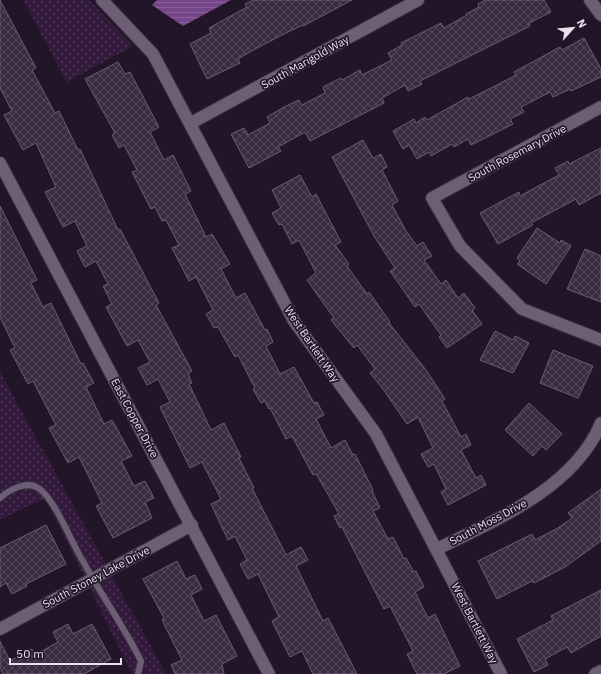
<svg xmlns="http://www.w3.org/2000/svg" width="601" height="674" viewBox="0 0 601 674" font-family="'IBM Plex Sans',sans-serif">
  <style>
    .green { fill: url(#green-dots) }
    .water { fill: url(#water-rules) }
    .building { fill: url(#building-cross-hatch); stroke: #6c5c73 }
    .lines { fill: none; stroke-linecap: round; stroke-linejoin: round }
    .lane-casing { stroke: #372e3c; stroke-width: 8 }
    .street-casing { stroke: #372e3c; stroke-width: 14 }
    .lane { stroke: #6e5e75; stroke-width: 6 }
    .street { stroke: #6e5e75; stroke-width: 12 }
    .labels { text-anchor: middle; stroke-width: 3.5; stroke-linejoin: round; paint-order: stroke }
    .street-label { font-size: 11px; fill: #e9e0ed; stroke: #221528 }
  </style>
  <defs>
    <pattern id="green-dots" width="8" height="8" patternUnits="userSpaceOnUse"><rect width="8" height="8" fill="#331a3d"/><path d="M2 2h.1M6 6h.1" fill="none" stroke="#513b59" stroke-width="1.8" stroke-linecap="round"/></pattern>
    <pattern id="water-rules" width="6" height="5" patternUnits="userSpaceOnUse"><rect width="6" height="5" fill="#754688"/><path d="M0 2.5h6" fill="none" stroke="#896099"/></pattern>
    <pattern id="building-cross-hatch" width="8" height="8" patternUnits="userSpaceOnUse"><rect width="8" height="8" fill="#3a2c40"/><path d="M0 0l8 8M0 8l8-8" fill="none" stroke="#564a5c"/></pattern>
  </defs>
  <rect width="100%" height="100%" fill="#221528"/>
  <!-- green -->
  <g class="green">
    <path d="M23,0H89L133,46L67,82Z"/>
    <path d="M0,372L166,674H132L45,498L0,520Z"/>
  </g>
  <!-- water -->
  <path class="water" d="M157,0H231L183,26L152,5Z"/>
  <!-- building -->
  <g class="building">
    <path d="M0,0L36,68L32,70L55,113L59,111L78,150L80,149L118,230L120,229L159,303L156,305L192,371L188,374L192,383L189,384L211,430L224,423L241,457L239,458L254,488H252L286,555L301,547L308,560L296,566L323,621L328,618L357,674H313L302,651L290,657L272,621L279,617L258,574L248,579L240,564L247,560L235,536L228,540L211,504L221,499L202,462L190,468L160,407L170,402L158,379L147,385L138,368L150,362L138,340L127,346L106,307L112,304L103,286L108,284L96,261L85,267L77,251L87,246L75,221L63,227L45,192L56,187L36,143L23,150L4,115L12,111L0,88Z"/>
    <path d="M253,0H352L303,26V25L286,33L257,48L238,59L240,63L207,79L190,44L211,33L209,28L247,7L245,4Z"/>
    <path d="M485,0H544L551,12L529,23L530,26L420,81L422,84L408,91L405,85L382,98L384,103L310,141L305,132L278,147L281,151L249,168L231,134L244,128L248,135L270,123L267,117L284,107L299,100L302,105L325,93L323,87L341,78L342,80L360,70L362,75L392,60L388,53L402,45L401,43L441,23L444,28L467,15L466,14L479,7L478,4Z"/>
    <path d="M584,38L601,69V77L571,91L570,89L553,97L550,92L521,107L524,112L510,119L513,124L471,145L468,139L454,147L452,144L431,156L429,152L417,159L409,145L403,149L393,131L414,119L416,123L425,117L427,120L468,97L469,99L497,85L516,75L514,72L560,47L562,50Z"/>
    <path d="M118,62L125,74L130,72L159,127L150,132L164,160L173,155L191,191L185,194L206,237L212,234L230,264L221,269L236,298L245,293L265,330L267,329L273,342L266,346L280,374L294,367L314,403L317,402L324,415L316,419L331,448L345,440L353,455L355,454L373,490L372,491L380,508L373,511L388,539L393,537L404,559L406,558L414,572L416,571L424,587L415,592L428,618L435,614L460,666L444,674H417L407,654L413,651L390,606L384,609L342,527L340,528L334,516L339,514L326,491L316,474L313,475L292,436L286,439L270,408L269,409L265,401L261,403L253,389L255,388L238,355L235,357L218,327L214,328L206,314L213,310L196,277L189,281L172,248L179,245L166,220L162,221L155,207L151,209L132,172L137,170L124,145L119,148L112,135L115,133L85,79Z"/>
    <path d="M363,140L373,158L381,154L387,167L382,170L398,201L392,205L406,231L417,246L423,242L432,256L424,260L441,284L446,280L458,298L464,293L475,308L472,310L482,324L447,348L439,337L441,335L419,304L415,307L390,271L395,268L374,236L332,157Z"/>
    <path d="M601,148V193L579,205L576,199L531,223L533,225L498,244L480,213L519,192L520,196L559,175L555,168L568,161L569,164Z"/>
    <path d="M300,175L312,197L316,194L341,242L335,245L349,264L347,266L367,294L369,292L390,322L389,323L426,370L445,399L442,401L461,437L466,434L471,445L461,450L476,478L481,475L486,485L448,505L441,492L446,489L434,464L428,467L421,454L433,448L418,417L407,424L383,389L370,373L375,369L357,345L354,348L331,320L334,318L307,280L316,273L299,240L292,244L282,224L279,225L272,213L281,208L272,190Z"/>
    <path d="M0,206L37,280L31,283L43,307L51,303L81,364L83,363L94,383L86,387L104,424L112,420L132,456L121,461L134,486L145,481L154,498L145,502L152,518L113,538L96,506L102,503L79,457L68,463L49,428L56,425L33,381L28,384L10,350L15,348L0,317Z"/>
    <path d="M537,228L560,243L561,240L571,246L546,284L517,264L520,261L517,258Z"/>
    <path d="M585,249L601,256V302L567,289Z"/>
    <path d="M495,331L513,340L515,336L529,343L513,373L480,360Z"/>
    <path d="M553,350L593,366L578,398L540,383Z"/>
    <path d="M529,403L562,434L546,450L542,446L533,456L505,430Z"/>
    <path d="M601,489V541L565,567L534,583L532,581L497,599L478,561L532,534L535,540L558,528L572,518L568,513Z"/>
    <path d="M46,525L66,564L26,584L27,586L12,594L6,583L0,587V548Z"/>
    <path d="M177,561L186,579L195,575L202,589L191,595L204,621L216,615L237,656L222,664L224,674H175L171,665L182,660L162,620L164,618L143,579Z"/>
    <path d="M601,590V636L571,653L567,647L545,659L548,665L534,672L517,639L553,620L551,616Z"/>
    <path d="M68,624L73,634L92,624L111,659L84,674H3L0,668V641L10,661L32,649L35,655L58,642L53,632Z"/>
  </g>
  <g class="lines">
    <defs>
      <path id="lane" d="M0,498C10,489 29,479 41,490C57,504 72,544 84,563C102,596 124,627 141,661L138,674"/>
      <g id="street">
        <path d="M102,0L153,54L294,321L376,434L501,674"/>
        <path d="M590,0L601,15"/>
        <path d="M601,107L432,198L460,246L522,309L601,340"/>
        <path d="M191,123L418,0"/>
        <path d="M0,163L269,674"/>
        <path d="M437,549C496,520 574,488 601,423"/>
        <path d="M0,629L192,525"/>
        <path d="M595,674L601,671"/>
      </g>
    </defs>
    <!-- lane casing -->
    <use href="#lane" class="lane-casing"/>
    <!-- street casing -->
    <use href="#street" class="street-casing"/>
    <!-- lane -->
    <use href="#lane" class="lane"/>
    <!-- street -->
    <use href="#street" class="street"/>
  </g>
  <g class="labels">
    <!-- street labels -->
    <g class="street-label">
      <text transform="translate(305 62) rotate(-29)" y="4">South Marigold Way</text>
      <text transform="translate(517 153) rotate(-28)" y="4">South Rosemary Drive</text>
      <text transform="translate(312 344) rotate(56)" y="4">West Bartlett Way</text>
      <text transform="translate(135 418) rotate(62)" y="4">East Copper Drive</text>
      <text transform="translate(488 522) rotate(-28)" y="4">South Moss Drive</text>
      <text transform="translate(96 577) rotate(-28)" y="4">South Stoney Lake Drive</text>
      <text transform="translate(475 623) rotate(63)" y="4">West Bartlett Way</text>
    </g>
  </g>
  <!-- north arrow -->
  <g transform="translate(573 28) rotate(63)" stroke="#221528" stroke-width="3" paint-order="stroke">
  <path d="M0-3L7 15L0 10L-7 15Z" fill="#e9e0ed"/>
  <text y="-6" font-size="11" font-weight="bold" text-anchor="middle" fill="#e9e0ed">N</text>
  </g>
  <!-- scale -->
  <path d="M10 658v6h111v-6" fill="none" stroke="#e9e0ed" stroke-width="2"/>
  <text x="16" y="658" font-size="12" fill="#e9e0ed" stroke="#221528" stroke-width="3" paint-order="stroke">50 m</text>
</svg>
